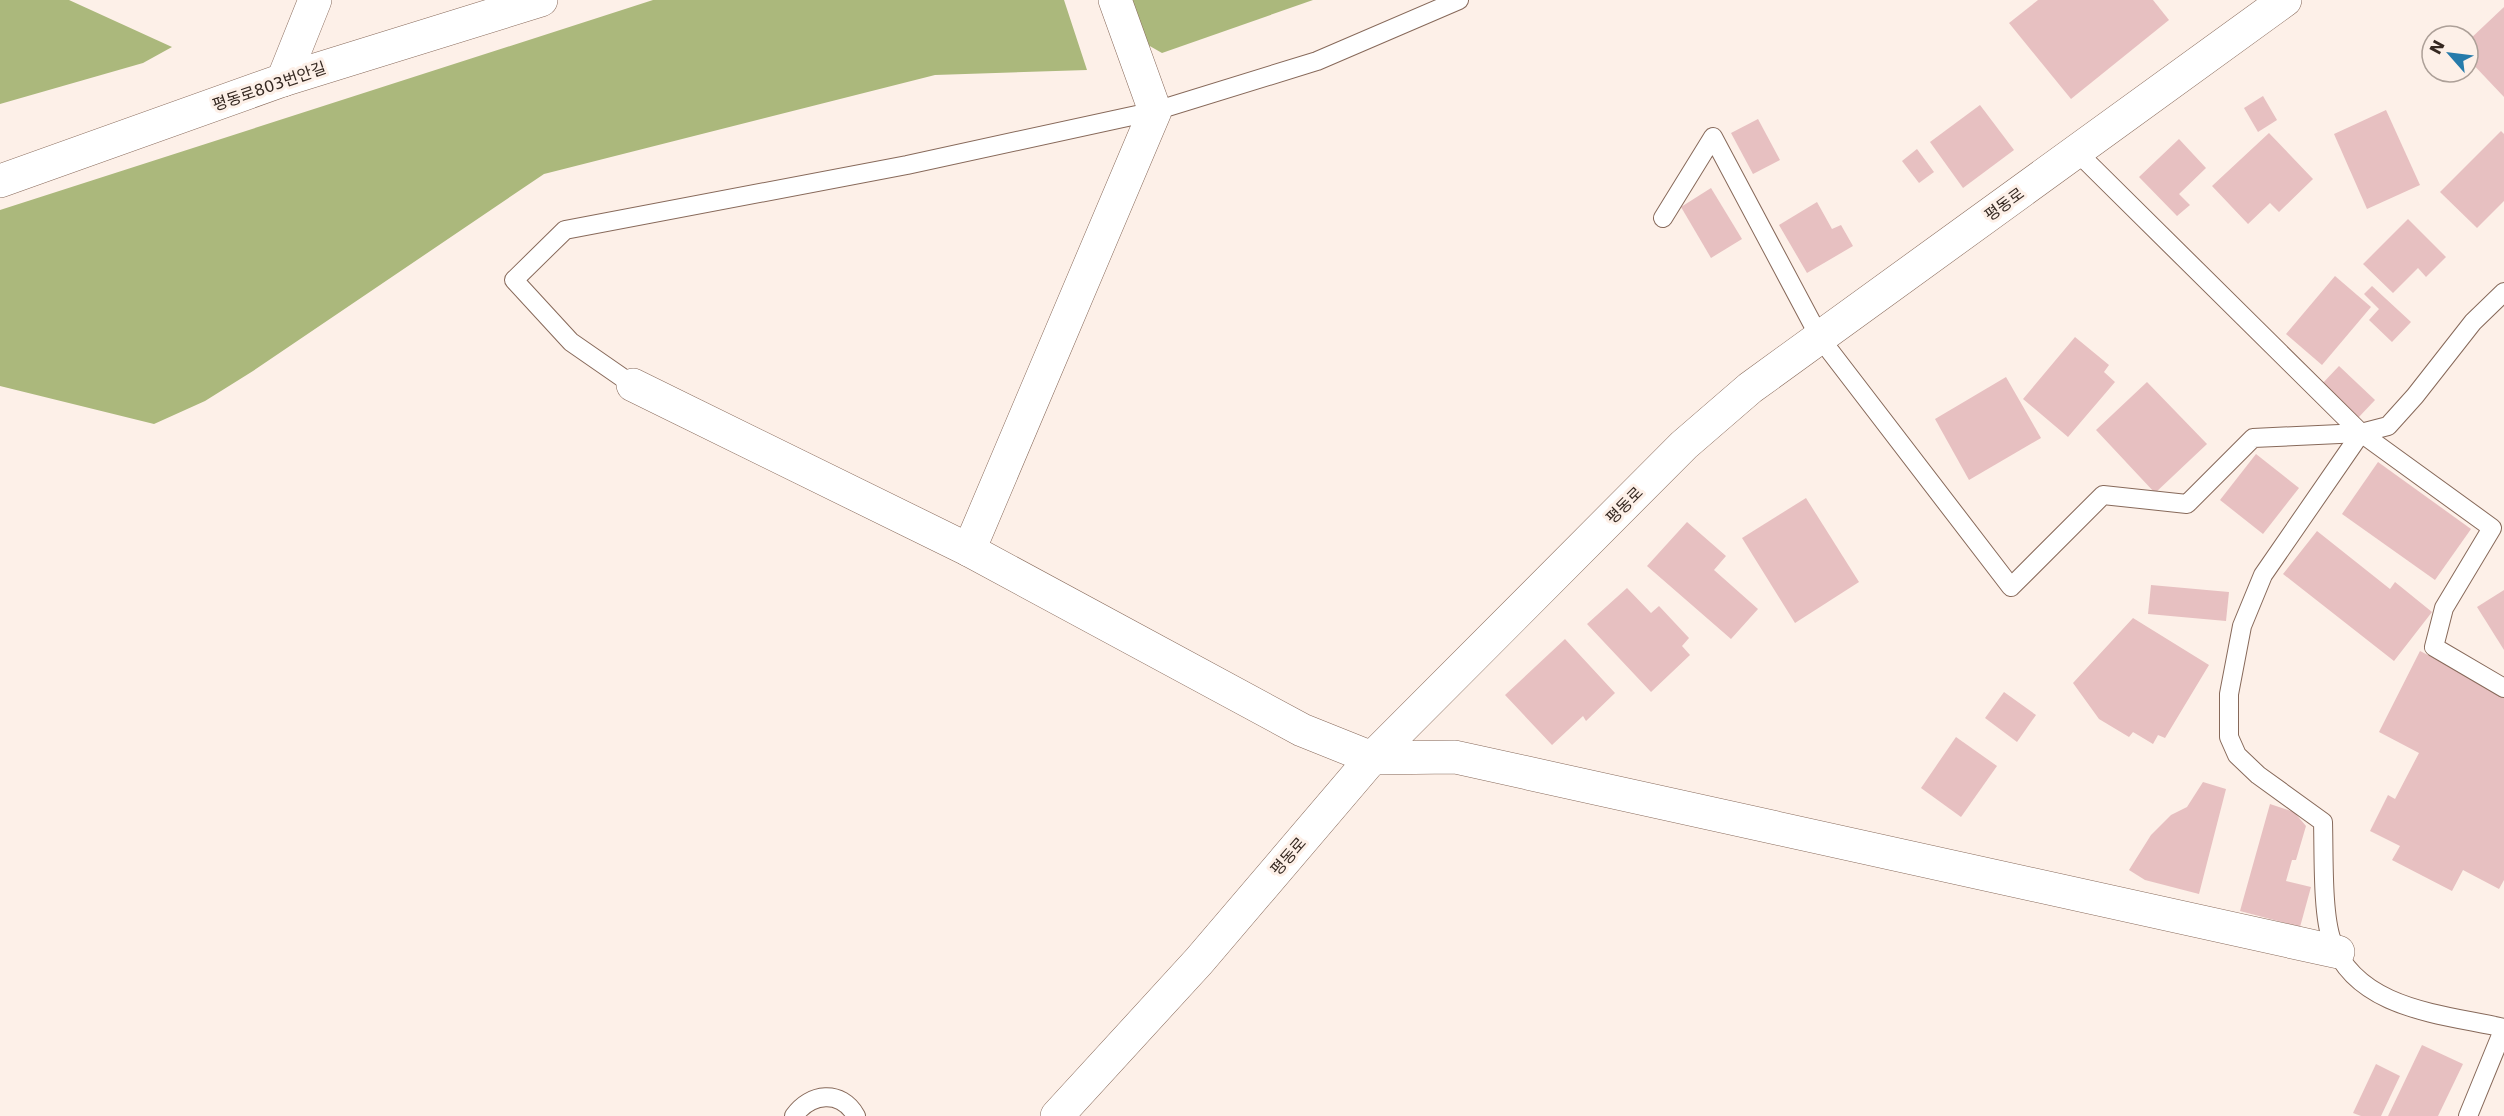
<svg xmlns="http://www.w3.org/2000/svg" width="2504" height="1116" viewBox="0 0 2504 1116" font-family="'DejaVu Sans','Noto Sans KR',sans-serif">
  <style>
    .forest { fill: #abb87c }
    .building { fill: #e7c0c1 }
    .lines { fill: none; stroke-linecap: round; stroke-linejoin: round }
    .lane-casing { stroke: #87695a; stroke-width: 20 }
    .street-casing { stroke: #87695a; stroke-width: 34 }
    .secondary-casing { stroke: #87695a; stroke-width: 34 }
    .lane { stroke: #fff; stroke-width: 18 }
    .street { stroke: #fff; stroke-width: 33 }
    .secondary { stroke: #fff; stroke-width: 33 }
    .labels { text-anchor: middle; stroke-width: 6; stroke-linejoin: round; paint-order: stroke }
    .street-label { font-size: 16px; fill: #352821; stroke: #fdf0e8 }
  </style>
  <rect width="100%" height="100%" fill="#fdf0e8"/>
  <!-- forest -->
  <g class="forest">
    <path d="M0,0H69L172,47L143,63L0,104Z"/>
    <path d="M653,0H1064L1087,70L935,75L544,174L253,371L205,401L154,424L0,386V210Z"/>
    <path d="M1130,0H1313L1162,53L1141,41Z"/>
  </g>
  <!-- building -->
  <g class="building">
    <path d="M2038,0H2153L2169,20L2071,99L2009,23Z"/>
    <path d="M2504,7V97L2468,59V41Z"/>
    <path d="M2263,96L2277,120L2258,132L2244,108Z"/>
    <path d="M1980,105L2014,150L1963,188L1930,142Z"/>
    <path d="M2386,110L2420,185L2367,209L2334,134Z"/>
    <path d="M1758,119L1780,160L1753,174L1731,133Z"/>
    <path d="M2501,131L2504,134V201L2477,228L2440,192Z"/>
    <path d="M2269,133L2313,179L2279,212L2270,203L2248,224L2212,186Z"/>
    <path d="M2179,139L2206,168L2179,194L2190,205L2177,216L2139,177Z"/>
    <path d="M1917,149L1934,172L1919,183L1902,161Z"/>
    <path d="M1711,188L1742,239L1711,258L1681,207Z"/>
    <path d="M1817,202L1832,229L1841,225L1853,246L1807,273L1779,225Z"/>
    <path d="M2408,219L2446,257L2426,277L2418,268L2393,293L2363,264Z"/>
    <path d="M2335,276L2371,307L2322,365L2286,334Z"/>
    <path d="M2372,286L2411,322L2392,342L2369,320L2379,309L2364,294Z"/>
    <path d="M2075,337L2109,365L2104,372L2115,382L2068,437L2023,399Z"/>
    <path d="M2339,366L2375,400L2357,419L2321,385Z"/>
    <path d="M2006,377L2041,438L1969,480L1935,419Z"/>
    <path d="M2147,382L2207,444L2155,493L2096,430Z"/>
    <path d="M2256,454L2299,488L2263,534L2220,500Z"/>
    <path d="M2378,462L2471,529L2435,580L2342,514Z"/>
    <path d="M1806,498L1859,582L1795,623L1742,538Z"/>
    <path d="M1687,522L1726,556L1714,570L1758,609L1731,639L1647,566Z"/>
    <path d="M2317,531L2390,589L2395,582L2432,612L2394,661L2283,574Z"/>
    <path d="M2151,585L2229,592L2226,621L2148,614Z"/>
    <path d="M1627,588L1651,613L1659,606L1689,638L1682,646L1690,655L1651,692L1587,624Z"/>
    <path d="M2504,590V650L2477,607Z"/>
    <path d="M2133,618L2209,665L2165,738L2158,735L2153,744L2133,732L2129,737L2099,719L2073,683Z"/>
    <path d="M1565,639L1615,693L1586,721L1583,716L1552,745L1505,695Z"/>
    <path d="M2420,651L2501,692L2504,696V880L2499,889L2463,870L2452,891L2392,860L2400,846L2370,831L2388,795L2395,799L2419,753L2379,732Z"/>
    <path d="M2004,692L2036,715L2017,742L1985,718Z"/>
    <path d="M1956,737L1997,766L1961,817L1921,788Z"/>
    <path d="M2203,782L2226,789L2199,894L2145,880L2129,870L2151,835L2171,815L2187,807Z"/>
    <path d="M2270,804L2294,812L2306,826L2296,860H2292L2286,881L2311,887L2300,927L2240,911Z"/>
    <path d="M2422,1045L2463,1064L2438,1116H2388Z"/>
    <path d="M2376,1064L2400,1076L2381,1116H2361L2353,1113Z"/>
  </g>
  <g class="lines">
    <defs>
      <g id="lane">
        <path d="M2076,151L2361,433L2492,528L2444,608L2434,647L2504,688"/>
        <path d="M1663,218L1713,137L1820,338L2011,587L2103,495L2187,504L2253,438L2361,433L2388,426L2415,396L2473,322L2504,292"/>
        <path d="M633,385L571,342L514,280L565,230L907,165L1155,111L1317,61L1459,0"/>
        <path d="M2361,433L2263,575L2242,626L2229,694V737L2237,755L2258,775L2323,822C2324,854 2322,914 2332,941C2357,1010 2443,1014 2504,1028"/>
        <path d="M794,1116C810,1093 841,1089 856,1116"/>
        <path d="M2468,1116L2504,1028"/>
      </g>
      <g id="street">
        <path d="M283,80L315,0"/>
        <path d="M633,385L969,550L1302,730L1372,758L1455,757L2338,952"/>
        <path d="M969,550L1155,111L1115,0"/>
      </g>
      <g id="secondary">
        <path d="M0,181L283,80L541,0"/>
        <path d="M1057,1116L1199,961L1372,758L1684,445L1750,388L2285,0"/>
      </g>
    </defs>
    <!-- lane casing -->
    <use href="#lane" class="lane-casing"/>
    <!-- street casing -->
    <use href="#street" class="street-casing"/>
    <!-- secondary casing -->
    <use href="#secondary" class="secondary-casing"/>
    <!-- lane -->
    <use href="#lane" class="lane"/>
    <!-- street -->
    <use href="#street" class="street"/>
    <!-- secondary -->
    <use href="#secondary" class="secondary"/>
  </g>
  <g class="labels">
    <!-- street labels -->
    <g class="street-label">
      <text transform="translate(269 86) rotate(-19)" y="6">평동로803번안길</text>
      <text transform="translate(2004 204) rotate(-36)" y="6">평동로</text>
      <text transform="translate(1624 505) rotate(-45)" y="6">평동로</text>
      <text transform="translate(1288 856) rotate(-49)" y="6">평동로</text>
    </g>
  </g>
  <!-- north arrow -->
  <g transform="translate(2450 54) rotate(298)"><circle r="28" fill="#fdf0e8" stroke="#ada098" stroke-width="1.5"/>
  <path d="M0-4.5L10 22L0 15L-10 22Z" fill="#267bab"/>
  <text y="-9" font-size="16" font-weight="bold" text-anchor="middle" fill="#352821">N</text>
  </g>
</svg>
